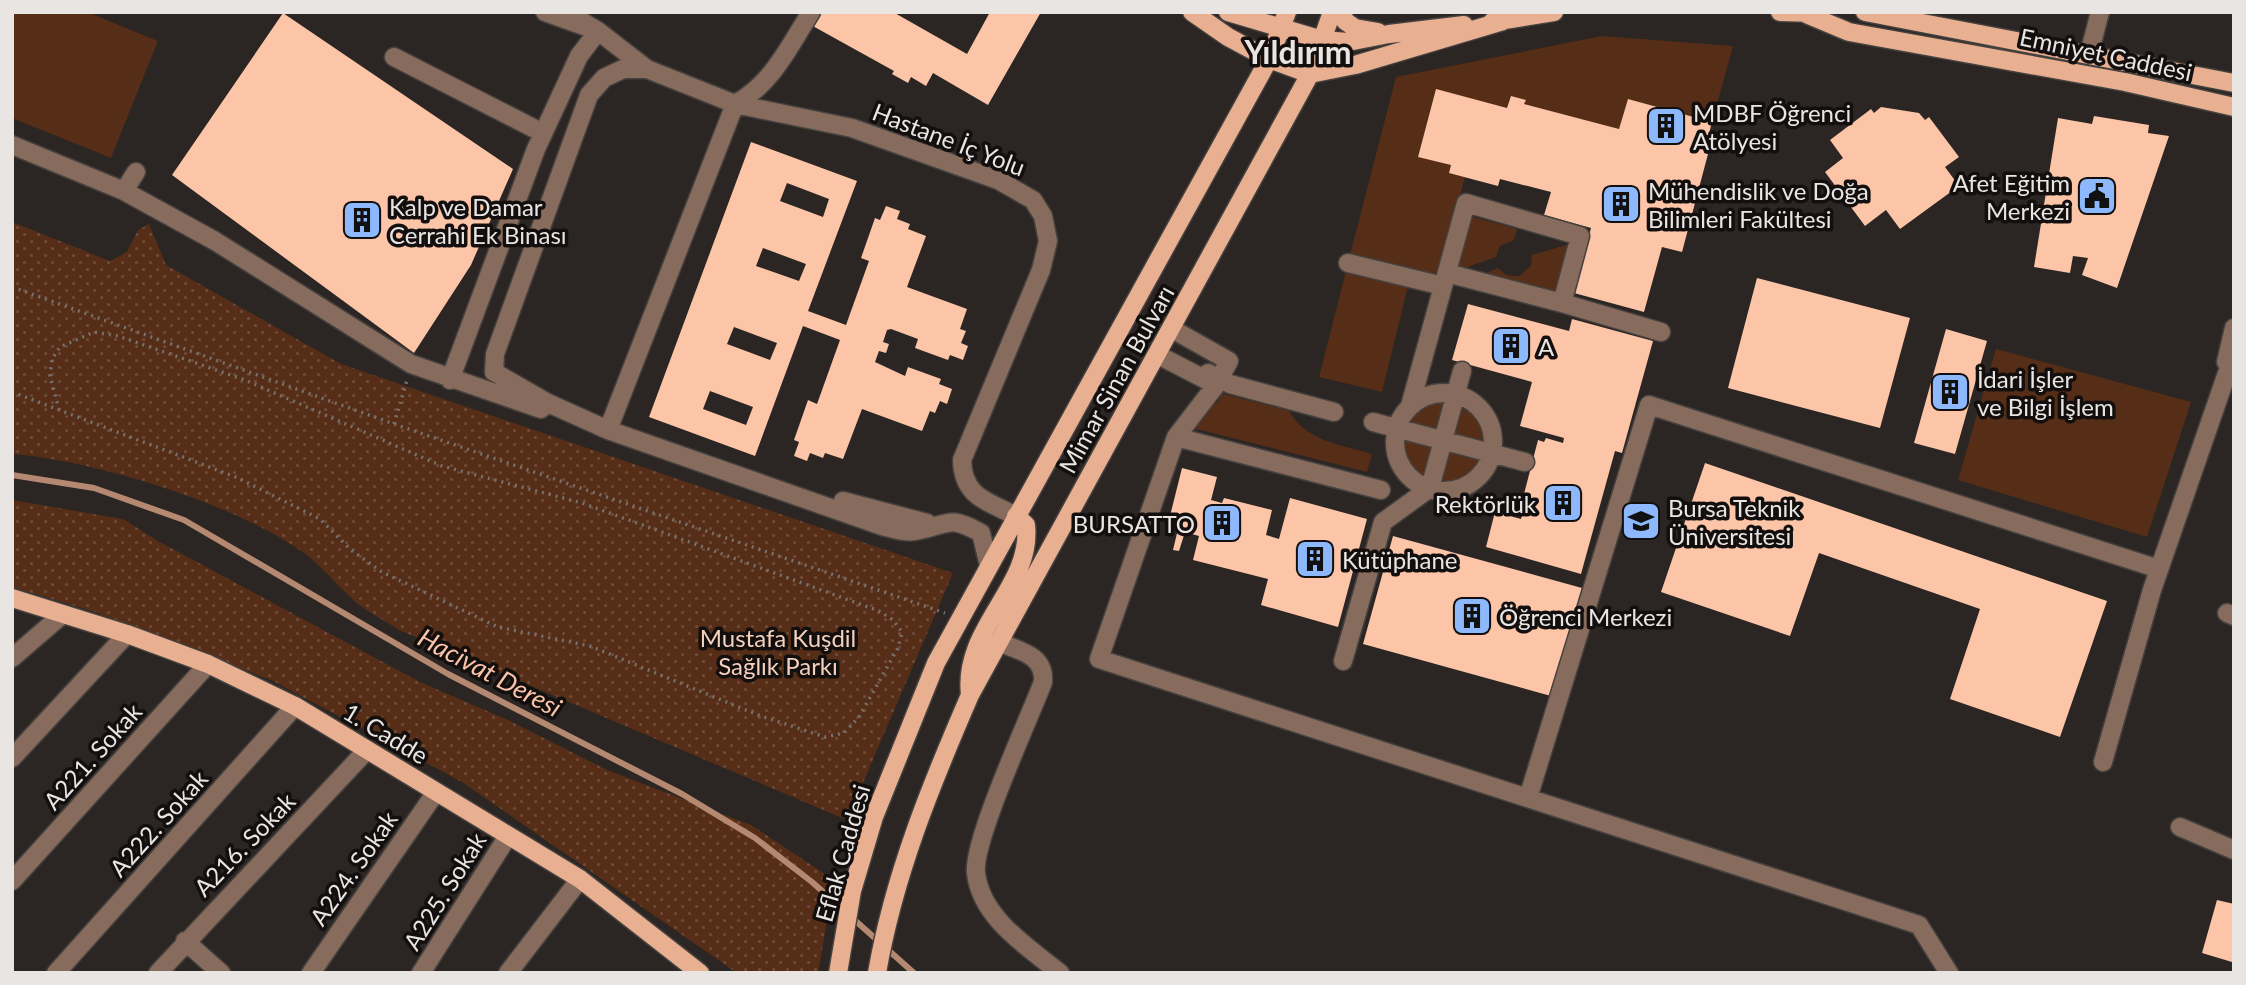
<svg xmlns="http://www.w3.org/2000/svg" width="2246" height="985" font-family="Lato,sans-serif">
<defs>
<pattern id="park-dots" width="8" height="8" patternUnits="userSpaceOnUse" patternTransform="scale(1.75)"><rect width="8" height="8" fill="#562d16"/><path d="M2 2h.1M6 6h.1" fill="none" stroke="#6e4b38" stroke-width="1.8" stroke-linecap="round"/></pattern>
</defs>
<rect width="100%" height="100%" fill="#2b2623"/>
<path fill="#562d16" d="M 12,12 L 87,12 L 158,41 L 111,158 L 12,118 Z
M 1602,36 L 1733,46 L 1712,122 L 1628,99 L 1619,129 L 1524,104 L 1525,100 L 1511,96 L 1507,108 L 1436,90 L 1418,156 L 1451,165 L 1449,173 L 1465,177 L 1438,278 L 1350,255 L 1396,77 Z
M 1470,216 L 1517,229 L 1514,240 L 1500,246 L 1496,257 L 1456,271 Z
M 1573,243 L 1559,295 L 1475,278 L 1498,268 L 1506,275 L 1519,276 L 1531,266 L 1532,255 Z
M 1346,271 L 1408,286 L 1382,392 L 1319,377 Z
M 1996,349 L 2191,402 L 2147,537 L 1958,480 Z
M 1220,393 L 1289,411 C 1307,442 1340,444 1372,454 L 1367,472 L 1196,429 L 1206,409 L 1218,402 Z
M 1446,400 L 1437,432 L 1405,424 C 1414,407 1428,401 1446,400 Z
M 1460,403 L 1480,423 L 1484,445 L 1451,436 Z
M 1401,436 L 1435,446 L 1426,481 C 1408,473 1398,455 1401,436 Z
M 1448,448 L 1482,457 C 1475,475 1458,485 1439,484 Z"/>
<path fill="url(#park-dots)" d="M 12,222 L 110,261 L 127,252 L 138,230 L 149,224 L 166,265 L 341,364 L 953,573 L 847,820 L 399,630 C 386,621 371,614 358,604 C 340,589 326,571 308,556 C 243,506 94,460 12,454 Z
M 12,500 L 123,519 L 158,541 L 420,682 L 508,720 L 607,770 L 751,825 L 834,880 L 818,973 L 737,973 L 462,782 L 271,680 L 98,613 L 12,587 Z"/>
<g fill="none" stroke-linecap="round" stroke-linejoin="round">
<path stroke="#b58971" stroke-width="6" d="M 12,475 L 94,488 L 184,520 L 448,674 L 682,794 L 755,838 L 812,882 L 914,973"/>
</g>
<path fill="#fcc5a8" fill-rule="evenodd" d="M 818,12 L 893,12 L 967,54 L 990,12 L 1041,12 L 988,105 L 933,73 L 926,86 L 911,77 L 908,83 L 892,74 L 894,71 L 811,25 Z
M 283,13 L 513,169 L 471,265 L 414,353 L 172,175 Z
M 1436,89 L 1507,108 L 1511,96 L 1526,100 L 1524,104 L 1619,129 L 1628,99 L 1712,122 L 1704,153 L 1708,154 L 1682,252 L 1662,247 L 1644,312 L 1574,293 L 1591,228 L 1544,215 L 1551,192 L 1500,179 L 1498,186 L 1449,173 L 1451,165 L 1418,157 Z
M 1881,107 L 1919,113 L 1925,120 L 1929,117 L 1959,157 L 1945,167 L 1959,186 L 1900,229 L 1886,210 L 1865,226 L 1825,172 L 1843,158 L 1830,140 L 1871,109 L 1874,113 Z
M 2094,116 L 2149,125 L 2148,133 L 2169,136 L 2117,288 L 2082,275 L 2088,258 L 2073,256 L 2070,273 L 2034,267 L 2058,118 L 2092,124 Z
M 751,142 L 857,181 L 808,311 L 846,325 L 869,261 L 861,258 L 875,218 L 880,220 L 886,206 L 900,211 L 897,219 L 910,224 L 908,229 L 926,236 L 907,287 L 967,309 L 960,329 L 966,331 L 961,343 L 968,346 L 963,360 L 950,355 L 948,360 L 915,348 L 918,339 L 891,329 L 887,330 L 883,342 L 889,344 L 886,353 L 879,351 L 875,362 L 905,376 L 908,367 L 941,379 L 939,384 L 952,389 L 947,404 L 940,401 L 935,413 L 930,411 L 922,431 L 862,409 L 843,459 L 825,453 L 823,458 L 810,453 L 807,461 L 794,456 L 799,442 L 794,440 L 808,400 L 817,404 L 840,340 L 803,326 L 755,456 L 649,417 ZM 787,183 L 829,199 L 823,217 L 780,201 ZM 763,248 L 806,264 L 799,281 L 756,266 ZM 734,327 L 777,343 L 770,360 L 727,344 ZM 710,391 L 753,407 L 746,425 L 703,409 Z
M 1757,278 L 1910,318 L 1880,428 L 1728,388 Z
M 1468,304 L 1569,331 L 1572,319 L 1653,341 L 1622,453 L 1615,451 L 1581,574 L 1486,547 L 1495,512 L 1521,519 L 1528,495 L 1524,494 L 1538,440 L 1544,442 L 1546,438 L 1563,443 L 1564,438 L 1520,426 L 1532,382 L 1452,360 Z
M 1946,329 L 1987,341 L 1955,454 L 1914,443 Z
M 1705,463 L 2107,601 L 2060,737 L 1950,699 L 1980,609 L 1819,553 L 1790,636 L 1661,592 Z
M 1182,468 L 1217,477 L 1211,500 L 1222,503 L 1224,498 L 1272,510 L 1266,535 L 1279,539 L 1290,498 L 1367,519 L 1338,627 L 1261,605 L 1268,579 L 1193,560 L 1199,536 L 1185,532 L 1179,551 L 1173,550 L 1178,529 L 1174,528 L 1177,518 L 1170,516 Z
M 1393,536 L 1582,588 L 1551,696 L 1363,644 Z
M 2217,900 L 2234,904 L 2232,962 L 2202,953 Z"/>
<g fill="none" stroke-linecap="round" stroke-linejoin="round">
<g stroke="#45413e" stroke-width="21">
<path id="minor" d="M 545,12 L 598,31 L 647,69
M 811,12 C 789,47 772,84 735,104 L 608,430 L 882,526 C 894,529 905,533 916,531 C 949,525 947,514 981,533 L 989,566
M 2089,54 L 2100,12
M 394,57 L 543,133
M 12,145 L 124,191 L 136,172
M 124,191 L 215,241 L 411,364 L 541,409
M 1348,263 L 1443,286
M 1447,273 L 1562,303
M 1172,329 L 1229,361 L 1216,385
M 1158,355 L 1216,385 L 1176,437 L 1381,490
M 2226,362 L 2234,328
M 1208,373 L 1230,384 L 1334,412
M 450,380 L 536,149 L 579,56 L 598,31 L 566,12
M1395 442a49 49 0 1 1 98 0a49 49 0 1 1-98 0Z
M 1410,406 L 1466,203 L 1580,236 L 1562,303 L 1661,332
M 1373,422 L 1525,462
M 608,430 L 548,403 L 494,372 L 495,354 L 589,95 L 604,78 L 623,69 L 647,69 L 735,104 L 852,128 L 998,180 L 1033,200 L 1043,216 L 1048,241 L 1041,270 L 962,460 C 963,497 987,501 1016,516
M 1176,437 L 1099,659 L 1919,925 L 1949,973
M 843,501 L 927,523
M 2227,613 L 2234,616
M 998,642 C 1020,651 1045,655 1043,682 C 1029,719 972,842 976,873 C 981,918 1028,947 1060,973
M 12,658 L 63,614
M 1343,661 L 1383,522 L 1430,488 L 1462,371
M 12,758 L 127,634
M 2103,762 L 2152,590 L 2234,353
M 1528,798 L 1649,405 L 2159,569
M 2180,827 L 2234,850
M 12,881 L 208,664
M 185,941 L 221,973
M 56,973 L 295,706
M 158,973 L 367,750
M 311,973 L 436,792
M 421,973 L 508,836
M 508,973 L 580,879"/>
</g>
<g stroke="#45413e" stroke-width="21">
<path id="major" d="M 1192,12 L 1228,37 L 1269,59 L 1310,74 L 1355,65 L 1503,21
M 1228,12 L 1322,40 L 1348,42 L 1389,34 L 1464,25
M 1342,12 L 1345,21 L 1355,28 L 1378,32
M 1780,12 L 1817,13
M 1865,12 L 2234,83
M 1806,14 L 1849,32 L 2125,82 L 2234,107
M 1492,22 L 1554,12
M 12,598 L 127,634 L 208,664 L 295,706 L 580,879 L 700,973
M 970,695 C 962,627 1033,587 1026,525 L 1016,516
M 838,973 L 852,891 L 874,817 L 936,663 L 1269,59 L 1287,12
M 877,973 C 894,875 931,785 970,695 L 1310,74 L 1332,12"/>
</g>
<path stroke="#76726f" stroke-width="3.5" stroke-dasharray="2 5" stroke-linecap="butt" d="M 12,287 L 394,424 L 945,613
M 12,392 L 238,478 L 320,519 L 351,550 L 382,572 L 498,627 L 590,646 L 758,715 L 825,737 L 844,733 L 859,717 L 898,648 L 902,632 L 893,620 L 879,611 L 582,503 L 442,466 L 245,380 L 118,336 L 94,332 L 60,347 L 52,359 L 50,376 L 59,409
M 394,424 L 407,380"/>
<use href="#minor" stroke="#876b5d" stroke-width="18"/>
<use href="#major" stroke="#e8af91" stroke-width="18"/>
</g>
<defs>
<g id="building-square" transform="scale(2.0125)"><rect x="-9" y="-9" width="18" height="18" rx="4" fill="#8db9fc" stroke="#120f0e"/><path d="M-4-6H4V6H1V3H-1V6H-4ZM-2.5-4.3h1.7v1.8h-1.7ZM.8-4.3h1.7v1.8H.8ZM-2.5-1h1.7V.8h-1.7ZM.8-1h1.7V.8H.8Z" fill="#111"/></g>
<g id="civic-square" transform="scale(2.0125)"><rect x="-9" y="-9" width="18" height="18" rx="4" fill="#8db9fc" stroke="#120f0e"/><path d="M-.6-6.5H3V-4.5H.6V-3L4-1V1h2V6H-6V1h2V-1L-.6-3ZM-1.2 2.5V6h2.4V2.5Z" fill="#111"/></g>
<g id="university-square" transform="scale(2.0125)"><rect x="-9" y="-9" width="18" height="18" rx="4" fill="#8db9fc" stroke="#120f0e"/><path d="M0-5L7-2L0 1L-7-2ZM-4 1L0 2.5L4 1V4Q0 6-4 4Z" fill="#111"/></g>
</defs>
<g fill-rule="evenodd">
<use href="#building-square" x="1666" y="126"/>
<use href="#civic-square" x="2097" y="196"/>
<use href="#building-square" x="1621" y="204"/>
<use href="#building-square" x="362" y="220"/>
<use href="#building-square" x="1511" y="346"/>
<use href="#building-square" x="1950" y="392"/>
<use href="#building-square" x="1563" y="503"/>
<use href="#university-square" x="1641" y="521"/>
<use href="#building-square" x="1222" y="523"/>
<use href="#building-square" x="1315" y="559"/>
<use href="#building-square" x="1472" y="616"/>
</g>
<g text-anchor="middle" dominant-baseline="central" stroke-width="7" stroke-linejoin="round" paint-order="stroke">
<g font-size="24" fill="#e8e5e3" stroke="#120f0e">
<text transform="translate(2106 54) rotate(12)">Emniyet Caddesi</text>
<text transform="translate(949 139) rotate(21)">Hastane İç Yolu</text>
<text transform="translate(1116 379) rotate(-61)">Mimar Sinan Bulvarı</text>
<text transform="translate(386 733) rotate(31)">1. Cadde</text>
<text transform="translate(92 756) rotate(-48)">A221. Sokak</text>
<text transform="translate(158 823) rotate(-48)">A222. Sokak</text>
<text transform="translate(244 844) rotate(-46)">A216. Sokak</text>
<text transform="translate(842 853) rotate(-74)">Eflak Caddesi</text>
<text transform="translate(353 868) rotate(-55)">A224. Sokak</text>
<text transform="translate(444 891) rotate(-58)">A225. Sokak</text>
</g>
<g font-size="24" fill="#e8e5e3" stroke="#120f0e" text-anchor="start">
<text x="1693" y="112">MDBF Öğrenci<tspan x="1693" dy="28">Atölyesi</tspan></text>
<text x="2070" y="182" text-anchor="end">Afet Eğitim<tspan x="2070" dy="28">Merkezi</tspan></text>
<text x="1648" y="190">Mühendislik ve Doğa<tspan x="1648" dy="28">Bilimleri Fakültesi</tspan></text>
<text x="389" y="206">Kalp ve Damar<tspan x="389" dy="28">Cerrahi Ek Binası</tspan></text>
<text x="1538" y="346">A</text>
<text x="1977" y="378">İdari İşler<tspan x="1977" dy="28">ve Bilgi İşlem</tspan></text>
<text x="1536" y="503" text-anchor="end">Rektörlük</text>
<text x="1668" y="507">Bursa Teknik<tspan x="1668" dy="28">Üniversitesi</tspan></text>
<text x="1195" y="523" text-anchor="end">BURSATTO</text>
<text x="1342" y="559">Kütüphane</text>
<text x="1499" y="616">Öğrenci Merkezi</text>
</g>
<g font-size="24" fill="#f5d0bd" stroke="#120f0e">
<text x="778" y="637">Mustafa Kuşdil<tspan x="778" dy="28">Sağlık Parkı</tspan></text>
</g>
<g font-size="26" font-style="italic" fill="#fac3a7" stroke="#120f0e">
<text transform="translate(490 672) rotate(28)">Hacivat Deresi</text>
</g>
<g font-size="32" font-weight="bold" fill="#e8e5e3" stroke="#120f0e">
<text x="1298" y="51">Yıldırım</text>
</g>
</g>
<rect width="2246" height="985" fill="none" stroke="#e8e5e3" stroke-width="28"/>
</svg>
